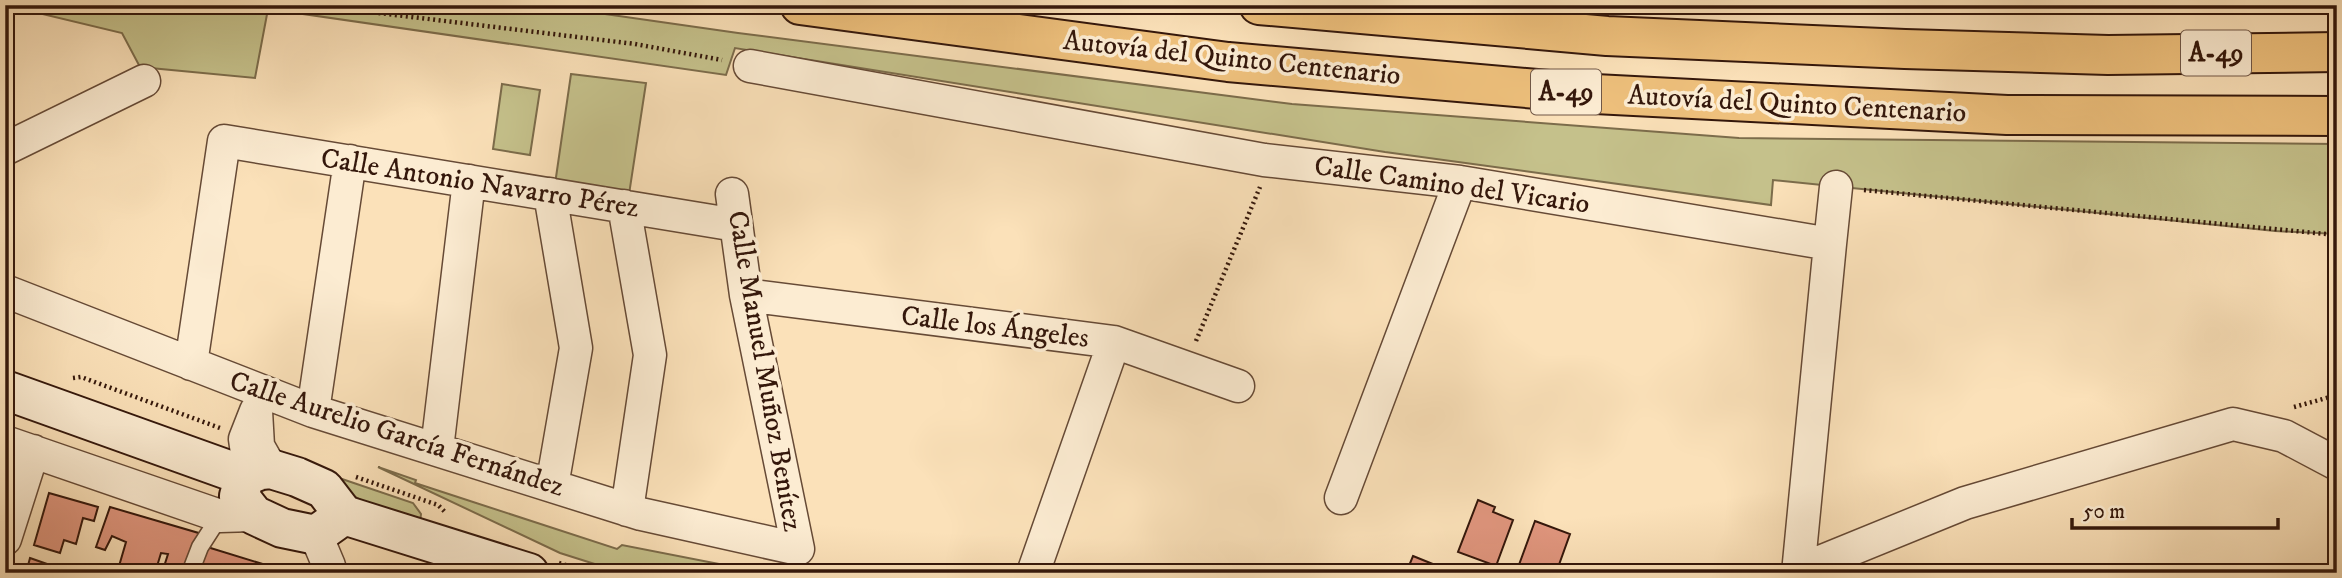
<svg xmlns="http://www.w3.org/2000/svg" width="2342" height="578" font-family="'IM FELL DW Pica',serif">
<rect width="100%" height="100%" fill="#fbe1b9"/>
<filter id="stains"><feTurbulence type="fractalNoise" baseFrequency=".00286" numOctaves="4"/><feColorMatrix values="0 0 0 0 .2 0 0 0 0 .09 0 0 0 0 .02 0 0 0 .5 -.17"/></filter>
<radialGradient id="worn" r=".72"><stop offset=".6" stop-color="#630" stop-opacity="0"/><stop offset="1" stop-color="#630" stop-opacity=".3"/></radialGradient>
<path fill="#c5c18b" stroke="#7c6c4b" stroke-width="2" d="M 5,5 L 542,5 L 738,33 L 1292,104 L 1739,138 L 2337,144 L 2337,234 L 2275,231 L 1773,180 L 1771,205 L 1385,152 L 735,48 L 726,75 L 268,9 L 255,78 L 140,67 L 122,33 Z
M 2126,5 L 2337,5 L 2337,12 Z
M 571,74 L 646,83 L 628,201 L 554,191 Z
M 502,84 L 540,90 L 530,155 L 493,149 Z
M 378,467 L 416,480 L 415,483 L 617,549 L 622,545 L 719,564 L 650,573 L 623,573 L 560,553 Z
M 342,479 L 413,503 L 421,514 L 420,523 L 366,503 L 345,491 Z"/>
<path fill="#df957d" stroke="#34170b" stroke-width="2" d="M 49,493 L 98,507 L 94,521 L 83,518 L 76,544 L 64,540 L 60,553 L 34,545 Z
M 1478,500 L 1495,507 L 1493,512 L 1513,520 L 1496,566 L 1458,552 Z
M 110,507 L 202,534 L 183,573 L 162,573 L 168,554 L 161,553 L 155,573 L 117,573 L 126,542 L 112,536 L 105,550 L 96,547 Z
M 1535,521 L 1570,534 L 1556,573 L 1516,573 Z
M 204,546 L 292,573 L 196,573 Z
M 1413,556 L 1455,573 L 1406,573 Z
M 30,558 L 47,564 L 45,573 L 26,573 Z"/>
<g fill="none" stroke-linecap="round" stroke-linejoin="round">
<g stroke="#664a36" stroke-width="19">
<path id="lane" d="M 190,573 L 200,547 L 220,516"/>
</g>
<g stroke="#664a36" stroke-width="35">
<path id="street" d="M 750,66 L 1264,160 L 1460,182 L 1830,244 L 1798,573
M 5,149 L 144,81
M 550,194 L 576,348 L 552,486
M 624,206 L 650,355 L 627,510
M 1830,244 L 1836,187
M 5,291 L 313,411 L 641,514 L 798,549 L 746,295 L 732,194
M 746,295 L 1114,342 L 1238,386
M 191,364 L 224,141 L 736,225
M 313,411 L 350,161
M 5,442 L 220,516 L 254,515
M 437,449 L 469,181
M 250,474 L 245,439 L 256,411 L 258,446 L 271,469
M 1341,498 L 1460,182
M 316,535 L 329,566 L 327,573
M 5,539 L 33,451
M 1798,571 L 1965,503 L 2233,424 L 2284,436 L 2337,464
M 1033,573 L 1114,342"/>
</g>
<g stroke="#34170b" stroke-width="42">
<path id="secondary" d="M 5,390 L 245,476
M 271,469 L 297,477 L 324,489 L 344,515 L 316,535 L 282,528 L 254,515 L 239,496 L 245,476 L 261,470 Z
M 344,515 L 529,573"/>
</g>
<g stroke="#34170b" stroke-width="42">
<path id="highway" d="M 800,5 L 1228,62 L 1595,94 L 2007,115 L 2337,116
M 1259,5 L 1607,36 L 1905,49 L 2108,55 L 2337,52"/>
</g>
<path stroke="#34170b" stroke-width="4.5" stroke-dasharray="2 3.5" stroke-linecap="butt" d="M 313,5 L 635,44 L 722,60
M 1864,190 L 2337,235
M 1196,341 L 1260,187
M 73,378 L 81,377 L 220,428
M 2294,407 L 2337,395
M 356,477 L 438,505 L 445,512
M 559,563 L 591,573"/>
<use href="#lane" stroke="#fcecd2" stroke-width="16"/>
<use href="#street" stroke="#fcecd2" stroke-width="32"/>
<use href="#secondary" stroke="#fcecd2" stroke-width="38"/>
<use href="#highway" stroke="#eec07c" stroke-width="38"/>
</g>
<g text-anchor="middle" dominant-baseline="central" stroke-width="7" stroke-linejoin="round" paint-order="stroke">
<g fill="#fcecd2" stroke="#705747" stroke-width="2">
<rect x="2181" y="30.5" width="70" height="45" rx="5"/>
<rect x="1531" y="69.5" width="70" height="45" rx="5"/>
</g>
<g font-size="26" font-weight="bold" fill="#34170b">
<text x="2216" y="53">A-49</text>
<text x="1566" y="92">A-49</text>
</g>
<g font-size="28" fill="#34170b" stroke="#fcecd2">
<text transform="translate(1232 58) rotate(6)">Autovía del Quinto Centenario</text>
<text transform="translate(1797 104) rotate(3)">Autovía del Quinto Centenario</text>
<text transform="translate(480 183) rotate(9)">Calle Antonio Navarro Pérez</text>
<text transform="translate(1452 185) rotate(8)">Calle Camino del Vicario</text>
<text transform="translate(995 327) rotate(7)">Calle los Ángeles</text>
<text transform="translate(765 371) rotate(80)">Calle Manuel Muñoz Benítez</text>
<text transform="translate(397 434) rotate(18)">Calle Aurelio García Fernández</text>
</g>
</g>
<rect width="2342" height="578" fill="none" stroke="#fbe1b9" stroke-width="28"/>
<rect x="7" y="7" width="2328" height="564" fill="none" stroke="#34170b" stroke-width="3.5"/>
<rect x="14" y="14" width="2314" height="550" fill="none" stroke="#34170b" stroke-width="2"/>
<path d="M2072 518v10h206v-10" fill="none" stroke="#34170b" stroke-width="3.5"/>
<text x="2083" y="518" font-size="21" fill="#34170b" stroke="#fcecd2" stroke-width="5" paint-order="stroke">50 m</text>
<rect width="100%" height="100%" filter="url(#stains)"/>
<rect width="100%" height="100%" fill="url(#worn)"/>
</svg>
